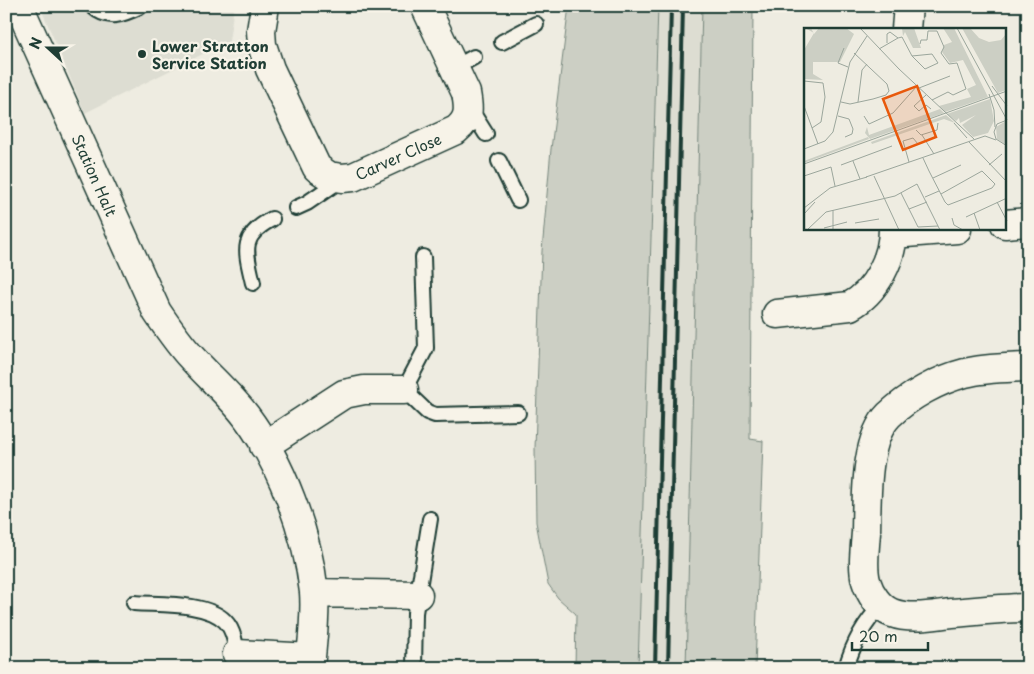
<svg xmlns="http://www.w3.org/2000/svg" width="1034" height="674" font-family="'Playpen Sans',sans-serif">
<rect width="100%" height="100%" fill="#eeece1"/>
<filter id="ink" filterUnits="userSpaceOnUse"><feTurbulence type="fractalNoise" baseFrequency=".02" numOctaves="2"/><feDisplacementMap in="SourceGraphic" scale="10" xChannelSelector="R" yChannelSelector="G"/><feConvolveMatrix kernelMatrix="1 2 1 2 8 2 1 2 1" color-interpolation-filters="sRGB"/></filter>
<g filter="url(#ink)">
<path fill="#ddddd2" d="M 40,6 L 234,6 L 229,41 L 85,113 Z
M 658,6 L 702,6 L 686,668 L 638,668 Z"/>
<path fill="#cccfc4" stroke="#76867c" d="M 569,6 L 658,6 L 638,668 L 575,668 L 576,614 L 558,598 L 548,584 L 536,522 L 535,448 L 542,251 L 551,149 Z
M 702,6 L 753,6 L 750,439 L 763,441 L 755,668 L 686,668 Z"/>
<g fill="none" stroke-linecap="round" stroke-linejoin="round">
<g stroke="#1f3d34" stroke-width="18">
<path id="lane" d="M 92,6 C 109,21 122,15 141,6
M 502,42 L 536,24
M 454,68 L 474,57
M 469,107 L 486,134
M 499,161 L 518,200
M 296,208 L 307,203 L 342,179
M 423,257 L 426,348 L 404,390 L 427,412 L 435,415 L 518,413
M 253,283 C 246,252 239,236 272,219
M 134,603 C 160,605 206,602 225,621 C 229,625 232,631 234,638 C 237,649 237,656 233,668
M 414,668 L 415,613 L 430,519
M 846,668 C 853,644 863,624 881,606"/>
</g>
<g stroke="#1f3d34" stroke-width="31">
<path id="street" d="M 19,6 L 157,312 C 168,328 178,343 191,357 C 209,377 230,395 246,416 C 282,464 307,532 314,592 C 316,617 312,643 310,668
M 265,6 L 261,31 L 262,45 L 270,69 L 317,168 L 329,176 L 342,178 L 353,177 L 456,130 C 470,119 469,109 466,93 L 425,6
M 906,29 L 908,6
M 1005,224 L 1028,222
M 893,234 L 957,229
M 777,314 L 850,306 C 876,292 893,258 893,229
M 1025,367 C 1006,368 984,368 965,373 C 938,380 909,396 889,415 C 864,440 867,499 866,532 C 865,548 862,566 866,581 C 870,594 879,608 892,613 C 911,620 933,615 952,613 C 977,611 1003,608 1028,608
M 264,446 L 344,394 L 364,390 L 404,390
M 314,593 L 418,595
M 237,654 L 311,658"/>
</g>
<use href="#lane" stroke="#f7f3e8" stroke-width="14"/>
<use href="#street" stroke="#f7f3e8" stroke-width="28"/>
<path stroke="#1f3d34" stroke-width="4" d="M 655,668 L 671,6
M 668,668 L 683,6"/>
</g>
</g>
<circle fill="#1f3d34" stroke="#f7f3e8" stroke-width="2" cx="142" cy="54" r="5"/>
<g text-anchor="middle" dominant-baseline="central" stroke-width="4.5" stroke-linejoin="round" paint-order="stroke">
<g font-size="15" font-weight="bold" fill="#1f3d34" stroke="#f7f3e8" text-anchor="start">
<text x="152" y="45">Lower Stratton<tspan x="152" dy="17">Service Station</tspan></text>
</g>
<g font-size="15" fill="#1f3d34" stroke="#f7f3e8">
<text transform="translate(398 156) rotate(-24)">Carver Close</text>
<text transform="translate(95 175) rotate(66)">Station Halt</text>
</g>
</g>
<g transform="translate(804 28)">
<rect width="202" height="202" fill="#eeece1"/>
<path d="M 1,0 L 7,0 L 10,6 L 15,0 L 42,0 L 50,6 L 36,34 L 9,34 L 9,46 L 19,52 L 0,51 L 0,22 L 10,5 ZM 98,0 L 110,0 L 117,20 L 109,20 L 101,4 L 99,8 ZM 139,0 L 150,0 L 184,69 L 141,84 L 135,78 L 167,69 L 163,61 L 172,57 L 159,32 L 146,35 L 138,24 L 140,17 L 148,14 ZM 158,0 L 166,0 L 175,10 L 185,14 L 197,12 L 202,6 L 202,62 L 194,65 ZM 186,71 L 190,93 L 184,105 L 169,109 L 158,97 L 172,87 L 156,95 L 155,90 L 152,93 L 143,86 ZM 136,81 L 140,85 L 66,111 L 61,105 L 63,99 L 65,107 ZM 142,87 L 151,95 L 140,91 L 68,116 L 67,114 ZM 202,93 L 202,117 L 193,111 L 192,99 ZM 64,109 L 65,111 L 0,135 L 0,133 Z" fill="#cccfc4"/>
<path fill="none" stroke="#9ba69c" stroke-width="1" d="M 56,0 L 95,41 L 170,111M 153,0 L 203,92M 83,15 L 83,6 L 86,4 L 94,10 L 98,9 L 108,28 L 128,26 L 134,35 L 121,41 L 108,28M 116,16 L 117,12 L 123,12 L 124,3 L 133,3 L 140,19 L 137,25 L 145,36 L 153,35 L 162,61 L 149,67 L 144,64 L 128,72M 40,20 L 34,35 L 44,39M 75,21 L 94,10M 0,53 L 19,55 L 21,69 L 17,94 L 8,100M 188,58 L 203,78M 115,60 L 146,48M 185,66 L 190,82 L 191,99M 122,67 L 110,78 L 115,83 L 122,77 L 127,81M 37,74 L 46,76 L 69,71 L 82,67 L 85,63 L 83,56 L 50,25M 54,74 L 58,42 L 63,36M 0,78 L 14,116M 34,88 L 45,91 L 49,101 L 48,106 L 41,109M 60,88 L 65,96 L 89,85 L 113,58M 203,92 L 193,96 L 190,104 L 192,111 L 203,118M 150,95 L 163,110M 112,102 L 117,107 L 133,102 L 134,95M 118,107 L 130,126M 165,114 L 203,154M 0,121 L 21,113 L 29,104 L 46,34 L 63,8M 119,130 L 125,143 L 141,174 L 144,177 L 188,160 L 191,156 L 178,143 L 137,166M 49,133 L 56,151M 105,134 L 99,113 L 109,110 L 114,116M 0,136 L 203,63M 37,137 L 88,118M 185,137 L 198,126M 0,148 L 27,139 L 31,158M 70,148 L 95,202M 62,149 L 181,108 L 192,112M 129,150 L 157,137M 97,165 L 114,199 L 134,198M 121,169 L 135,163M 193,174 L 203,193M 0,180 L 26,160 L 63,149M 105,181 L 123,174M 29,182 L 29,202M 170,185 L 176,202M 0,186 L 11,174M 162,189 L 203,170M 148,190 L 150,197 L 159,202M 51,195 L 75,191M 20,200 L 43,194M 3,202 L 22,184 L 91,168 L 113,156 L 136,202"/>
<path fill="#e8590c" fill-opacity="0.15" stroke="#e8590c" stroke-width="2.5" d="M 113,58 L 132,109 L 99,122 L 79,71 Z"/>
<rect width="202" height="202" fill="none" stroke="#1f3d34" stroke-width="2.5"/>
</g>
<rect width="1034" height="674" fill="none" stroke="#f7f3e8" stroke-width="25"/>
<rect x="12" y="12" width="1009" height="649" fill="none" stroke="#1f3d34" stroke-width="2" filter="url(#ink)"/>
<g transform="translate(48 48) rotate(291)" stroke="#f7f3e8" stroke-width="4" paint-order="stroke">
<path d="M0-4L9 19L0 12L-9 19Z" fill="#1f3d34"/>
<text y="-8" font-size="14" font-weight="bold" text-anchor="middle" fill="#1f3d34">N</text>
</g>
<path d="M852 642v8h76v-8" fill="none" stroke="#1f3d34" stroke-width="2.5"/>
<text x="859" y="642" font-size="15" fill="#1f3d34" stroke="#f7f3e8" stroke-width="4" paint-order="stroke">20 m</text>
</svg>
